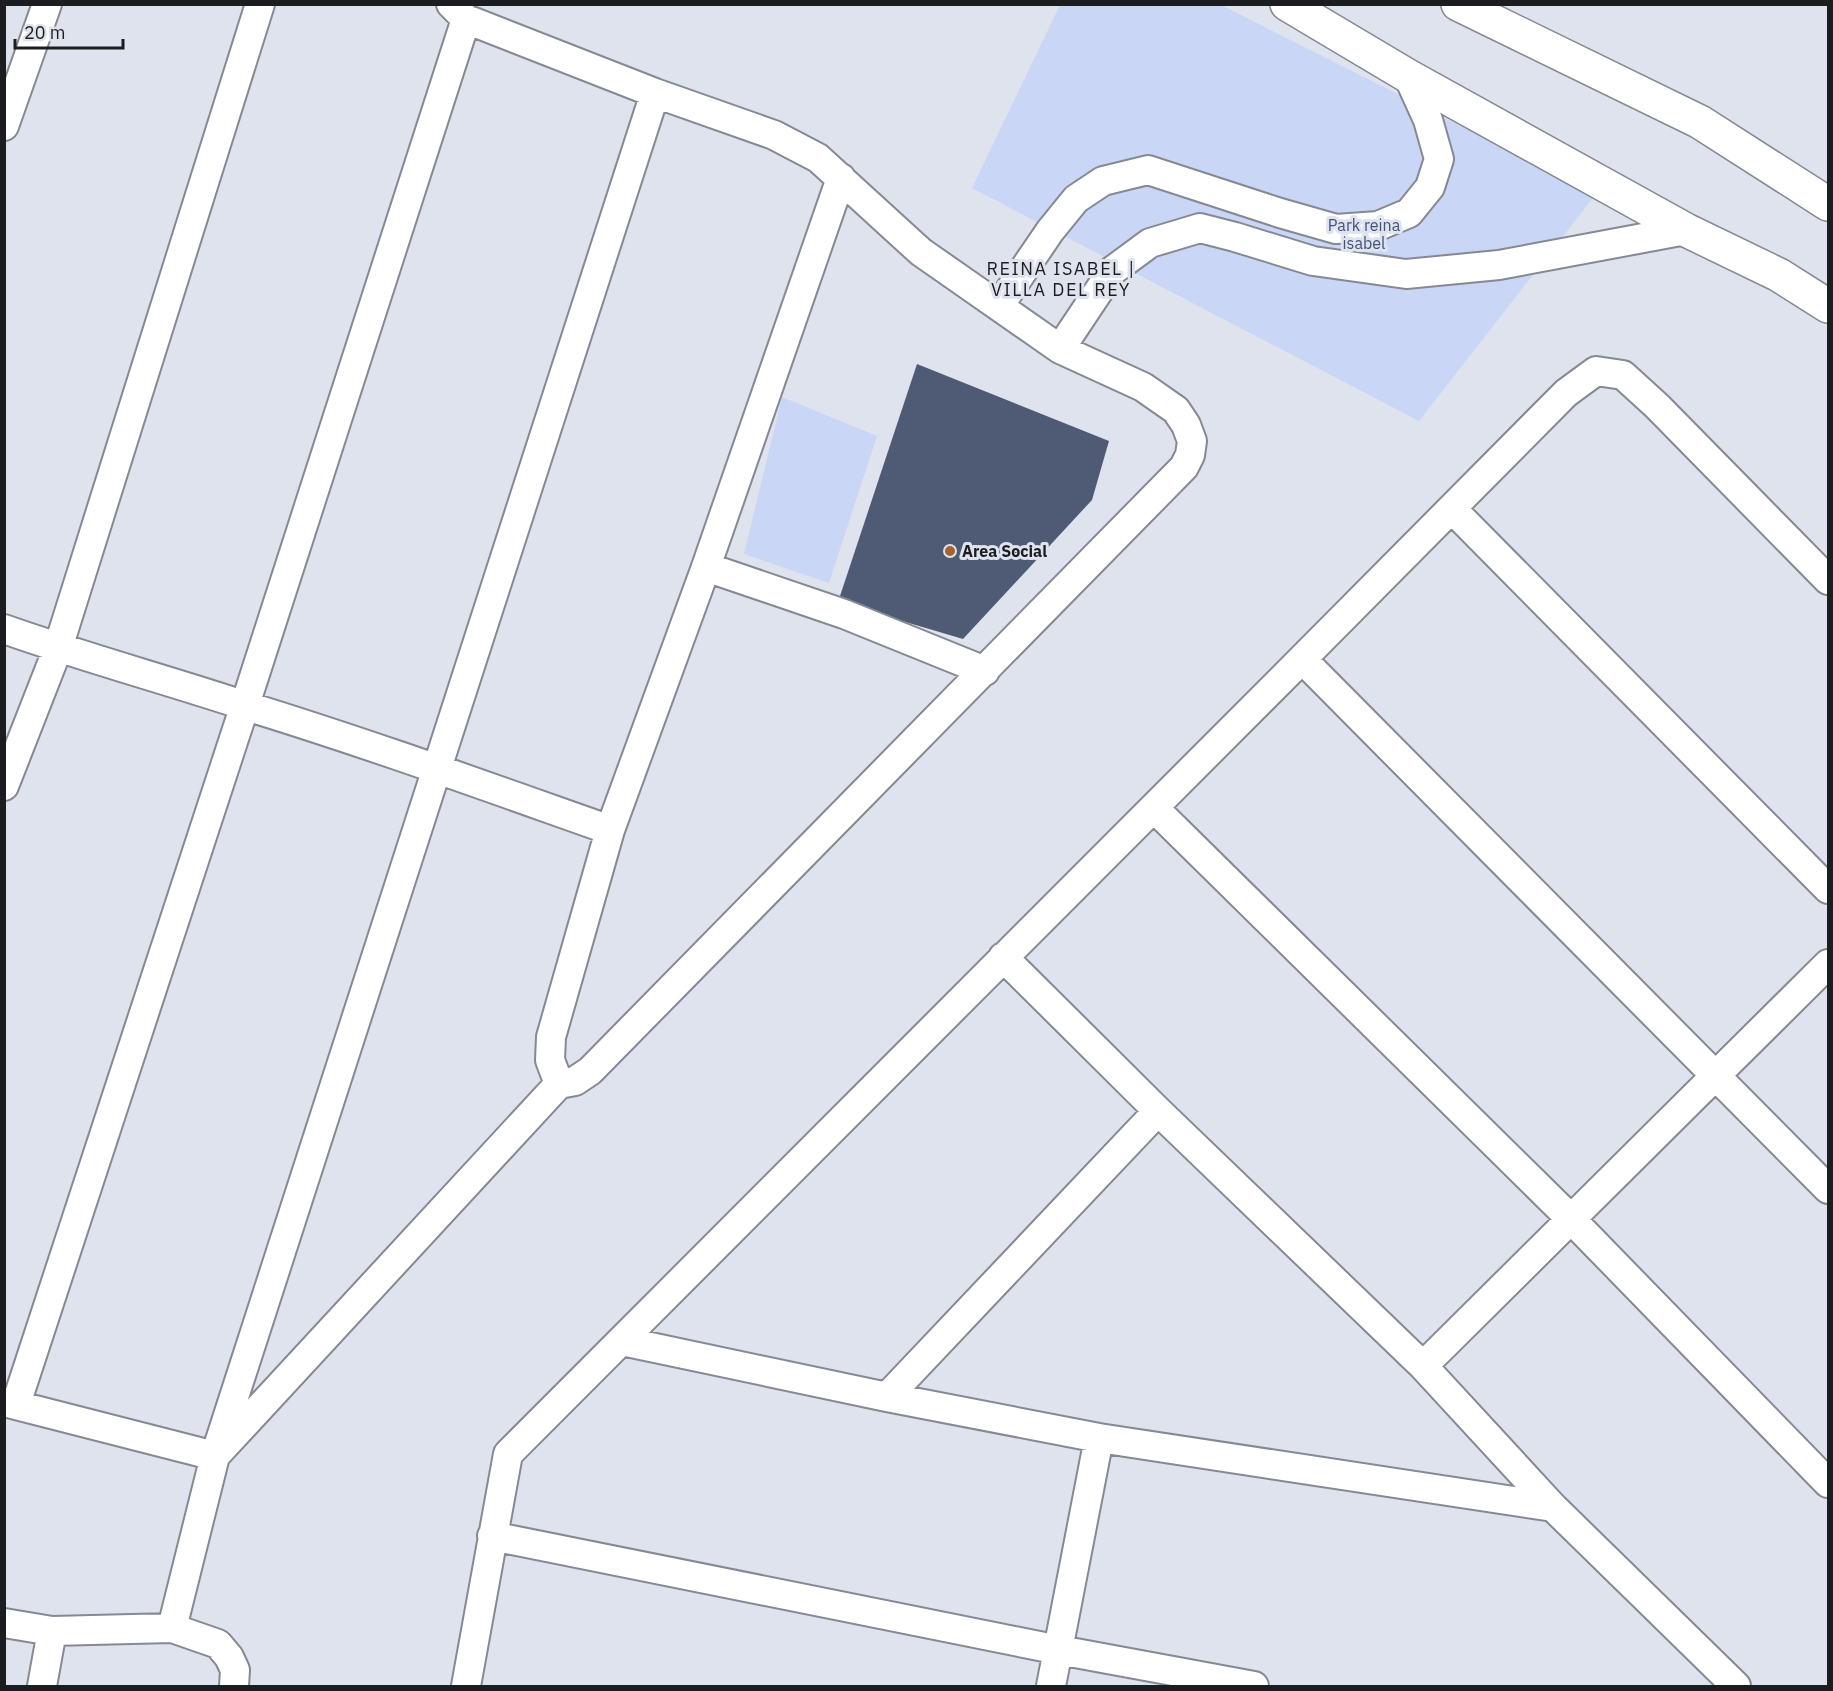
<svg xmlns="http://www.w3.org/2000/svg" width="1833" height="1691" font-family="'IBM Plex Sans',sans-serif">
<rect width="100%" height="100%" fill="#dfe3ed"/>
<path fill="#c9d6f5" d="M 1219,4 L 1596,194 L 1419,421 L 972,188 L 1060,5 Z
M 782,397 L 877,436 L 829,583 L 744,554 Z"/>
<path fill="#4f5a75" d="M 917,364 L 1109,441 L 1092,500 L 963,639 L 838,602 Z"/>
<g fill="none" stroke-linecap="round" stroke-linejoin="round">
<g stroke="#858992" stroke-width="32">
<path id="street" d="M 4,126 L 47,4
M 999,306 L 1050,231 L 1076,199 L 1103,181 L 1148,170 L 1280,213 L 1336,229 L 1378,226 L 1409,213 L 1430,187 L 1439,159 L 1428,120 L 1408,76
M 1060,349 L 1112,271 L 1150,243 L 1200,228 L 1235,237 L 1313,261 L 1406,274 L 1499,265 L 1686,230
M 1452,509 L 1828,889
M 706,567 L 844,614 L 985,671
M 4,629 C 83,657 164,679 243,705 C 367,743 488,787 610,830
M 1302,659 L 1828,1189
M 4,786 L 58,648 L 260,4
M 1154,808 L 1571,1219 L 1828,1483
M 1003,957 L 1158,1111 L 1423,1366 L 1553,1507 L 1736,1686
M 559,1084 L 550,1060 L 551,1037 L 610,830 L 706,567 L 841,178
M 622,1341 L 887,1397 L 1099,1438 L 1553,1507
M 1423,1366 L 1828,964
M 887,1397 L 1158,1111
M 4,1402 L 215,1456
M 16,1404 L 245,705 L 466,19
M 215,1456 L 559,1084 L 575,1081 L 590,1071 L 1184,467 L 1190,455 L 1192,441 L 1186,425 L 1176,410 L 1143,387 L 1060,349 L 921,252 L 818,158 L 774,135 L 655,93 L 466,19 L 451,4
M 492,1536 L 1059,1650 L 1254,1686
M 4,1623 L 52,1631 L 172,1628 L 218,1644 L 229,1657 L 235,1670 L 234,1686
M 172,1628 L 215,1456 L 655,93
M 42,1686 L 52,1631
M 466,1686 L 508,1454 L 1302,659 L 1566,393 L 1596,371 L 1623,375 L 1657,406 L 1828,580
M 1051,1686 L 1099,1438"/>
</g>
<g stroke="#858992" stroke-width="36">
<path id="secondary" d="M 1287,4 L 1408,76 L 1686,230 L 1779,275 L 1828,306
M 1458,4 L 1700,122 L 1828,204"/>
</g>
<use href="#street" stroke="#fff" stroke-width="28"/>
<use href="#secondary" stroke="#fff" stroke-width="33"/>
</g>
<circle fill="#a4632e" stroke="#dfe3ed" stroke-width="2" cx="950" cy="551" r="6"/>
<g text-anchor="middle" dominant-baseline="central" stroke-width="6" stroke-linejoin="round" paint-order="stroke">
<g font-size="16" fill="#41527e" stroke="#dfe3ed">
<text x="1364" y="225">Park reina<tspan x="1364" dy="18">isabel</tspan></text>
</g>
<g font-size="16" font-weight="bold" fill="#1c1d21" stroke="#dfe3ed" text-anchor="start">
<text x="962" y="551">Area Social</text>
</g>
<g font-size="18" letter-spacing="1.5" fill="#1c1d21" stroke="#dfe3ed">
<text x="1061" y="268">REINA ISABEL |<tspan x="1061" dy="21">VILLA DEL REY</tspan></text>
</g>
</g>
<rect width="1833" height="1691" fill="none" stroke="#1c1d21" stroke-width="12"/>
<path d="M15 39v9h108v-9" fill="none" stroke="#1c1d21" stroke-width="3"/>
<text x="24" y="39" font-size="18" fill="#1c1d21" stroke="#dfe3ed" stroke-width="4.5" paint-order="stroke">20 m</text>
</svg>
